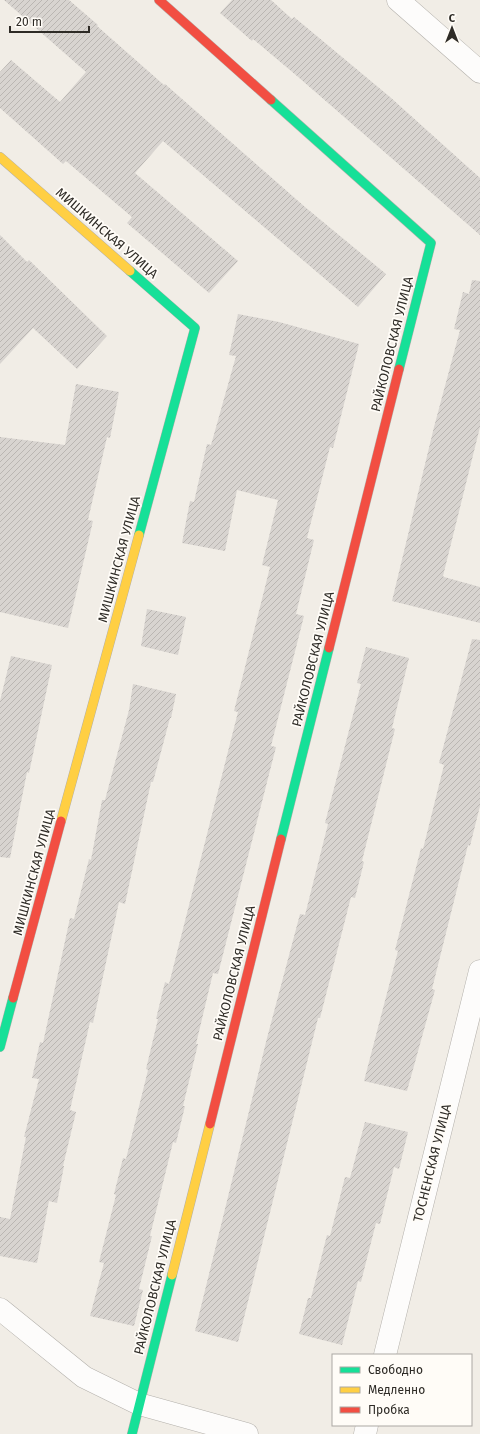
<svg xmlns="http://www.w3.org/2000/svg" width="480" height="1434" font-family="'Fira Sans',sans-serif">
<defs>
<pattern id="building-hatch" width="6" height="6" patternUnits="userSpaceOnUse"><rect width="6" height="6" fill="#d8d4d0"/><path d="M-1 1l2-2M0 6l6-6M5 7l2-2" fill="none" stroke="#bab6b2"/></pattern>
</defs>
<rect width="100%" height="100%" fill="#f1ede6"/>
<path fill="url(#building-hatch)" d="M 4,0 L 69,0 L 98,25 L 97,26 L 164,85 L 165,84 L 305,207 L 386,274 L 358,307 L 163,141 L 135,173 L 238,261 L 209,293 L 127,223 L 132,217 L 66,161 L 63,164 L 0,108 L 0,72 L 11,60 L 60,102 L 86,72 Z
M 232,0 L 271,0 L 292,19 L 294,17 L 390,97 L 480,178 L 480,235 L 297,76 L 253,39 L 252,41 L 220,13 Z
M 0,235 L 27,262 L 29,260 L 107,336 L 77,369 L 33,328 L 0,364 Z
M 472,280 L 480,281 L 480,427 L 443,576 L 444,577 L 480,587 L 480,623 L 392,601 L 434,427 L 460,330 L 454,329 L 463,292 L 469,294 Z
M 238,314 L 279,322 L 359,344 L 333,448 L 330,447 L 307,538 L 314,540 L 296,614 L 304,616 L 271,746 L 276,747 L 218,974 L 213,973 L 196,1044 L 198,1044 L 183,1106 L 185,1106 L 176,1143 L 173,1142 L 150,1236 L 152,1236 L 139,1289 L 143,1290 L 134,1326 L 90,1316 L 104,1263 L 99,1262 L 116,1195 L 114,1194 L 123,1158 L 126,1159 L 148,1070 L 146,1069 L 158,1019 L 156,1019 L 165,982 L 169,984 L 238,712 L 234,711 L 270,567 L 262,565 L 278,500 L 237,490 L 225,551 L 182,543 L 190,501 L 194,502 L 207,444 L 211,445 L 236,356 L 229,355 Z
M 76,384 L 119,392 L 110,438 L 107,437 L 88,520 L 93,521 L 68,628 L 0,612 L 0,437 L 65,445 Z
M 147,609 L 186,617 L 178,655 L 141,646 Z
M 472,639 L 480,640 L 480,806 L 470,846 L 468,845 L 432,989 L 435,990 L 407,1091 L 364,1081 L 398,951 L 395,950 L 421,848 L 423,849 L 444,765 L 439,763 Z
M 366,647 L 409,658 L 392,728 L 395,729 L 362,861 L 364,862 L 355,898 L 351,897 L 320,1018 L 318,1018 L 238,1342 L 195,1331 L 267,1038 L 300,914 L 305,915 L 328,824 L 325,823 L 361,684 L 357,683 Z
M 11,656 L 52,665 L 29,773 L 27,772 L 10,858 L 0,857 L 0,701 Z
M 133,684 L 176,694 L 171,718 L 170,718 L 153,782 L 151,782 L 125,904 L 119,902 L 93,1023 L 90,1022 L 70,1110 L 76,1112 L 63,1166 L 64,1166 L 57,1203 L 49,1201 L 37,1263 L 0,1256 L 0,1217 L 10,1219 L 26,1137 L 24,1137 L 39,1079 L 32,1078 L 40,1042 L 43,1043 L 70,918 L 74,919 L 89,859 L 91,860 L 102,800 L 105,800 L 129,710 Z
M 365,1122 L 408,1132 L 399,1169 L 394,1167 L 380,1224 L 376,1223 L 361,1282 L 358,1281 L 342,1345 L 299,1334 L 308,1298 L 311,1298 L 327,1235 L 330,1236 L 345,1177 L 350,1178 Z"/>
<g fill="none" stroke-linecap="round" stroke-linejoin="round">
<g stroke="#b3b0ab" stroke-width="23">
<path id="street" d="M 398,0 L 480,72
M 0,1309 L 84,1377 L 139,1404 L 247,1434
M 385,1355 L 480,971
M 365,1434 L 367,1425"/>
</g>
<g stroke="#b3b0ab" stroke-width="10">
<path id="fast" d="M 271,100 L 431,243 L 399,369
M 130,271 L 195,328 L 139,535
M 281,839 L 329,648
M 0,1047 L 13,998
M 132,1434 L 172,1275"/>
</g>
<g stroke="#b3b0ab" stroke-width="10">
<path id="slow" d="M 0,157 L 130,271
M 61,821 L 139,535
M 172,1275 L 210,1124"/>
</g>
<g stroke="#b3b0ab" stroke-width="10">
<path id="jam" d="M 159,0 L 271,100
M 329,648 L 399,369
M 13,998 L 61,821
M 210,1124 L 281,839"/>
</g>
<use href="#street" stroke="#fdfcfb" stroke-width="22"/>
<use href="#fast" stroke="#16e098" stroke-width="9"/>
<use href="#slow" stroke="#ffcf43" stroke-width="9"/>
<use href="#jam" stroke="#f24e42" stroke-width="9"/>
</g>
<g text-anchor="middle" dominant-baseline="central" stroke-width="3.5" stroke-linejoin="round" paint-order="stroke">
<g font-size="13" fill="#2e2b26" stroke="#fffcf7">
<text transform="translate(107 233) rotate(41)">МИШКИНСКАЯ УЛИЦА</text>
<text transform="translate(392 344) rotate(-76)">РАЙКОЛОВСКАЯ УЛИЦА</text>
<text transform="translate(119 559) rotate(-75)">МИШКИНСКАЯ УЛИЦА</text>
<text transform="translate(313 659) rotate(-76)">РАЙКОЛОВСКАЯ УЛИЦА</text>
<text transform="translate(34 872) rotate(-75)">МИШКИНСКАЯ УЛИЦА</text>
<text transform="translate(234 973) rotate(-76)">РАЙКОЛОВСКАЯ УЛИЦА</text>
<text transform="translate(432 1163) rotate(-76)">ТОСНЕНСКАЯ УЛИЦА</text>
<text transform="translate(155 1287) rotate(-76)">РАЙКОЛОВСКАЯ УЛИЦА</text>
</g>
</g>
<rect x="332" y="1354" width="140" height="72" fill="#fffcf7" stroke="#aba8a3"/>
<rect x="340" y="1367" width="20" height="6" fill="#16e098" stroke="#aba8a3"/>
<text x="368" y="1374" font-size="12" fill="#2e2b26">Свободно</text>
<rect x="340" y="1387" width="20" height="6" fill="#ffcf43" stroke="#aba8a3"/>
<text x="368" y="1394" font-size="12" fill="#2e2b26">Медленно</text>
<rect x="340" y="1407" width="20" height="6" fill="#f24e42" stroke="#aba8a3"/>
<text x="368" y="1414" font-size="12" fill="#2e2b26">Пробка</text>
<g transform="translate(452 28)" stroke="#fffcf7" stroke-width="3" paint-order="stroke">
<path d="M0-3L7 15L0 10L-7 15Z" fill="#2e2b26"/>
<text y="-6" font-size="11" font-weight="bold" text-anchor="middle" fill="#2e2b26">С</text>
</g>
<path d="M10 26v6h79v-6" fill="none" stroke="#2e2b26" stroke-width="2"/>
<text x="16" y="26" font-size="12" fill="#2e2b26" stroke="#fffcf7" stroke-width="3" paint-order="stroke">20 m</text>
</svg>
